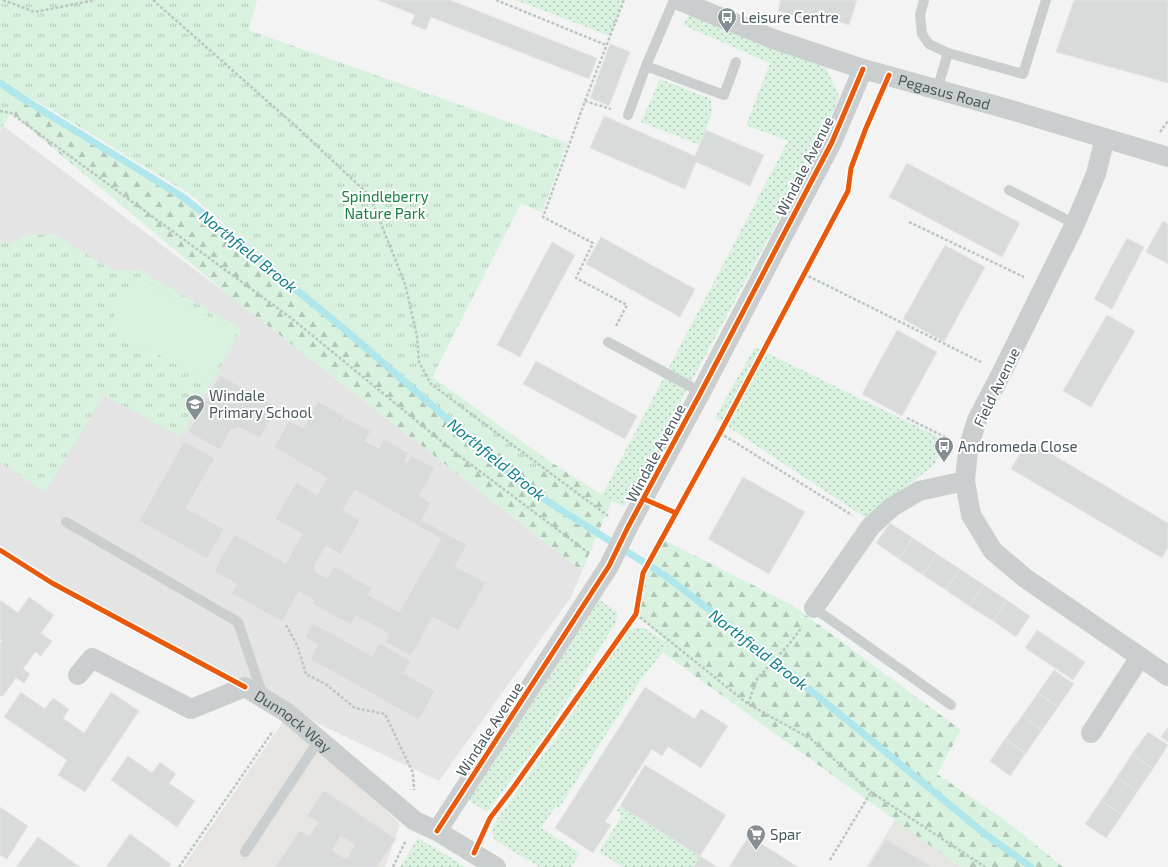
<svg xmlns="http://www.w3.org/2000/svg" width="1168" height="867" font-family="'Exo 2',sans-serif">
<defs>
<pattern id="grass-dots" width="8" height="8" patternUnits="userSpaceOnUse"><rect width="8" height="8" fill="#d9f1df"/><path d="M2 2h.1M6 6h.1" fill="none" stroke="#b2c6b8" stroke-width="1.8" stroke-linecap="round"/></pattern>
<pattern id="forest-firs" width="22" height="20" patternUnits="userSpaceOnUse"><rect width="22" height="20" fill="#d9f1df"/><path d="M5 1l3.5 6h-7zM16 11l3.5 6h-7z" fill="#b2c6b8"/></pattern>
<pattern id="park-tufts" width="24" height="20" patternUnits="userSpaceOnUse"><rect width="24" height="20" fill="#d9f1df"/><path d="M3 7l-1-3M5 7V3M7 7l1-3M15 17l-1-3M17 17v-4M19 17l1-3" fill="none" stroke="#b2c6b8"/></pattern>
</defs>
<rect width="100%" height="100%" fill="#f3f3f3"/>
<path fill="#e7e5e2" d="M 287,716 L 400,824 L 385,867 L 183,867 Z
M 895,820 L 960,867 L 866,867 Z"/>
<path fill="#e5e4e5" d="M 3,126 L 230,296 L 582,571 L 571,597 L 439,781 L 287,709 L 237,678 L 53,580 L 0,547 L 0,130 Z"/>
<path fill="url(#grass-dots)" d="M 516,0 L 624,0 L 610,36 Z
M 689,15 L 826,68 L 839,96 L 835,108 L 789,200 L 624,507 L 602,495 L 788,141 L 746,125 L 770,63 L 683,25 Z
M 660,79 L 711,99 L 712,112 L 700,145 L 641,122 Z
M 755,347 L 945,440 L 935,464 L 906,487 L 869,520 L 715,418 Z
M 597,598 L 617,612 L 617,618 L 615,624 L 546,734 L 487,812 L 467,799 L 583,625 Z
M 635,628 L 644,628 L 669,644 L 640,681 L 559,808 L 556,806 L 541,828 L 580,853 L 571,867 L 539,867 L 494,839 L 492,830 L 495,822 L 560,732 L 619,638 L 627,632 Z
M 620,806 L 700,856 L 694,867 L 623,867 L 599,852 L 622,815 L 617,811 Z
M 418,838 L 466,867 L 400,867 Z"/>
<path fill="url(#forest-firs)" d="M 0,0 L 257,0 L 248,30 L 567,143 L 542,212 L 521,203 L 432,377 L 549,461 L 612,501 L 582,571 L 230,296 L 11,113 L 22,98 L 183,197 L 324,312 L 193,196 L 44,105 L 23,95 Z
M 662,539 L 792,605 L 961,730 L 937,774 L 1002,818 L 1063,867 L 960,867 L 666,655 L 663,652 L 669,644 L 636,614 L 643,573 Z"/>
<path fill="url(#park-tufts)" d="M 0,0 L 257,0 L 248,30 L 567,143 L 542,212 L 521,203 L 432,377 L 549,461 L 536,480 L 411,388 L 193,196 L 44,105 L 23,95 L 0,130 Z
M 54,234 L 112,270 L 139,270 L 242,329 L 180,437 L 104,395 L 45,492 L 0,462 L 0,240 L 10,244 L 27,235 Z"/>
<path fill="#d9f1df" d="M 136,276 L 237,332 L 209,383 L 108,327 Z"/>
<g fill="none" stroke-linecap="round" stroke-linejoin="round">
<path stroke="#afe7ed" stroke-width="7" d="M 0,83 L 22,98 L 183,197 L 343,328 L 528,489 L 667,577 L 780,665 L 985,834 L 1031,867"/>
</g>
<path fill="#d9dbdb" stroke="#e4e5e6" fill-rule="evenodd" d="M 378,0 L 450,0 L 597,58 L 589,79 L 431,17 L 426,30 L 411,24 L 415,15 Z
M 781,0 L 857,0 L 849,25 L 819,15 L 816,23 L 778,11 Z
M 1074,0 L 1168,0 L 1168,83 L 1056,52 Z
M 610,44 L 630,52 L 609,106 L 590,98 Z
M 604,116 L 695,156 L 706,130 L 764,155 L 750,186 L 696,162 L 685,189 L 590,148 Z
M 907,163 L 1020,223 L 1002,257 L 889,197 Z
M 1163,221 L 1168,224 L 1168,264 L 1146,252 Z
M 601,237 L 695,289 L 680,317 L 586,264 Z
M 1127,238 L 1144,247 L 1112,309 L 1094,299 Z
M 552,242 L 575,255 L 520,357 L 497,345 Z
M 945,245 L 985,267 L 944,342 L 903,319 Z
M 1107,315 L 1135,331 L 1091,407 L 1063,391 Z
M 897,330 L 937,352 L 902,416 L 862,394 Z
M 536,361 L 637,416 L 625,439 L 523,384 Z
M 220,375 L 277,407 L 260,438 L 240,428 L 231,430 L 220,450 L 188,432 Z
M 318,401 L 345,416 L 340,426 L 345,417 L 371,431 L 365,441 L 379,448 L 384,439 L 409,453 L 404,462 L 407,463 L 411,455 L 435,468 L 419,496 L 431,503 L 422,520 L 467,545 L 455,566 L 486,583 L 458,631 L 433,617 L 411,656 L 385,642 L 389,634 L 356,616 L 351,625 L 312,604 L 314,600 L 299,592 L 282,622 L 231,593 L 237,584 L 214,571 L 234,534 L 286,563 L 302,534 L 275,519 L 296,482 L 317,495 L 327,478 L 274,447 L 289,420 L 303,428 ZM 355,490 L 441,539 L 399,612 L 368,595 L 372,588 L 334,566 L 327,578 L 316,572 L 315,565 L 326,546 L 341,555 L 360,520 L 343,510 Z
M 1028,440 L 1168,523 L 1168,547 L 1162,558 L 1011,469 Z
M 184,441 L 215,458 L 186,508 L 224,529 L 207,559 L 139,521 Z
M 743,477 L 805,512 L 769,574 L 708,539 Z
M 890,523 L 913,538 L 899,559 L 876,543 Z
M 913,538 L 937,554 L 923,575 L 899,559 Z
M 937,554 L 960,569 L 946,590 L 923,575 Z
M 960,569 L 984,585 L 969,606 L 946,590 Z
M 984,585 L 1007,600 L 993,621 L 969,606 Z
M 29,597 L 54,615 L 41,633 L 52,641 L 41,656 L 35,652 L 23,669 L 30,674 L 24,683 L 16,678 L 2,697 L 0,695 L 0,644 L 2,640 L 0,639 L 0,600 L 18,613 Z
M 1007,600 L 1030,616 L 1016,637 L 993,621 Z
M 313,623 L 372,656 L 379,643 L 411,661 L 404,673 L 435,691 L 419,720 L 310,659 L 318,645 L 305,637 Z
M 1037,630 L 1085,662 L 1073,680 L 1025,648 Z
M 1054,670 L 1074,684 L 1058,707 L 1038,693 Z
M 645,687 L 695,719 L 701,709 L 728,726 L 701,768 L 668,747 L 662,756 L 652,749 L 605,822 L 611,825 L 593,853 L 555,828 Z
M 21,692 L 45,709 L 53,698 L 69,709 L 63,718 L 84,733 L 111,692 L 139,711 L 85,792 L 58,775 L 67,760 L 4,717 Z
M 1038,693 L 1058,707 L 1042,730 L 1022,716 Z
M 1022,716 L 1042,730 L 1026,753 L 1005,739 Z
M 1168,727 L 1168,742 L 1161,737 Z
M 1148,732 L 1168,745 L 1153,769 L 1132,754 Z
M 1005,739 L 1026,753 L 1010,776 L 990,761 Z
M 1132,754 L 1153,769 L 1137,792 L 1117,777 Z
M 128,756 L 152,773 L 160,762 L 176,774 L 169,783 L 195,801 L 177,827 L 111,780 Z
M 645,765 L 726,815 L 700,856 L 620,806 Z
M 1117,777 L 1137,792 L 1122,815 L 1101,801 Z
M 324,790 L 396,839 L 377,867 L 275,867 L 300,830 L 309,836 L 318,822 L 307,816 ZM 341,836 L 355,845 L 346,859 L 332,850 Z
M 1101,801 L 1122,815 L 1106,838 L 1085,824 Z
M 0,807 L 28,826 L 7,859 L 0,855 Z
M 130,834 L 171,864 L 169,867 L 106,867 Z
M 749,836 L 798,867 L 729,867 Z
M 38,837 L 80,867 L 16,867 Z
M 886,839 L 932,867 L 868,867 Z
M 700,856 L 717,867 L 694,867 Z"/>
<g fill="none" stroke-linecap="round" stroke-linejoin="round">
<path stroke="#bac6c1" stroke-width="2.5" stroke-dasharray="3 2" stroke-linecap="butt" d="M 3,0 L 35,12 L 95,0
M 153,0 L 300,130 L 370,196 L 405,284 L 417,336 L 419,362 L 431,384 L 608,516
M 496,0 L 606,45
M 585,101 L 611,109
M 0,111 L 11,113 L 291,318 L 457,454 L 590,554
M 1160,132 L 1168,121
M 909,222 L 1024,277
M 804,274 L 981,362
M 616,326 L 627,305 L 576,278 L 593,243 L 543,217 L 585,101 L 624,0
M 907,418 L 947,438
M 720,433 L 852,515
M 636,614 L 748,704 L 811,739 L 871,792 L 985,867
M 286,625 L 297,645 L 306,674 L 327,685 L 355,708 L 385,714 L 413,773 L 414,790
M 748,704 L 757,679 L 790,643 L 802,627
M 830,860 L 871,792
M 179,867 L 273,731
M 393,867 L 406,840"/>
<path stroke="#cacecf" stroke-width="10" d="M 924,0 L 920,15 L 922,34 L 929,44 L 948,53 L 1023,74 L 1046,0
M 646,66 L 724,95 L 736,62
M 937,90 L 948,53
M 628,115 L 646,66 L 674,0
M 1009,190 L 1075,224
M 608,342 L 701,392
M 66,522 L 238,622 L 263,696
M 814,608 L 951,705
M 245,852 L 319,740"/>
<g stroke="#cacecf" stroke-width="20">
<path id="s1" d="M 678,0 L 773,39 L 863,69 L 1011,110 L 1168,157"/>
<path d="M 1105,138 L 1096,174 L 1075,224 L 1002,372 L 977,420 L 968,449 L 965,481 L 971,515 L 993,551 L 1025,578 L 1168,676"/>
<path d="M 814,608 L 871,526 L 892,507 L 919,491 L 965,481"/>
<path id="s2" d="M 78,675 L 92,658 L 191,709 L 245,687 L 286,712 L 415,821 L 437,831 L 496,867"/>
<path d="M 1091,733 L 1140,657"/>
<path d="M 437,831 L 609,566 L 628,527 L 701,392 L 832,142 L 863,69"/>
</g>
<g stroke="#fff" stroke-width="8">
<path id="cycleway" d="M 676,513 L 720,433 L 848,191 L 851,168 L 866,128 L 889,75
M 0,550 L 52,583 L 245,687
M 437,831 L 609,566 L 628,527 L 701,392 L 832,142 L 863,69
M 474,853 L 490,818 L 513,788 L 636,614 L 643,573 L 676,513 L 644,499"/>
</g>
<use href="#cycleway" stroke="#e8590c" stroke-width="5"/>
</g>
<defs>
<g id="bus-pin" transform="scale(1)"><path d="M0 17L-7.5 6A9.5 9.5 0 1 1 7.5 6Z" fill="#858e93" stroke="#fff"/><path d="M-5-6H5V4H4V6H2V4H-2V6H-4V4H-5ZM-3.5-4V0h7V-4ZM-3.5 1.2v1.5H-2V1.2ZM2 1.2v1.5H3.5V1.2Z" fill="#fff"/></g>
<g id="school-pin" transform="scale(1)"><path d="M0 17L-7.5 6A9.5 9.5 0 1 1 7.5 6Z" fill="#858e93" stroke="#fff"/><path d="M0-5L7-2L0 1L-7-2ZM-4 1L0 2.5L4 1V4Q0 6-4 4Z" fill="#fff"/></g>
<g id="supermarket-pin" transform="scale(1)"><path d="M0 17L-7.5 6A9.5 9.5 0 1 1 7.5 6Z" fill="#858e93" stroke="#fff"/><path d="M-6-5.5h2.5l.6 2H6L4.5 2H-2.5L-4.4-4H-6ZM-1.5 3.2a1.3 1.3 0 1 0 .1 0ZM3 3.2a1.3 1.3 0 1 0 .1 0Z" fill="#fff"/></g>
</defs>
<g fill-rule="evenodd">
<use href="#bus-pin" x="727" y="17"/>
<use href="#school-pin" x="195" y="404"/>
<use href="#bus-pin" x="944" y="446"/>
<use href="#supermarket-pin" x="756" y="834"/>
</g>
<g text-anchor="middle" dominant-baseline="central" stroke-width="4" stroke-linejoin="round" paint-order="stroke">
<g font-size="15" fill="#4a585f" stroke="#fff" text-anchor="start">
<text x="741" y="17">Leisure Centre</text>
<text x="209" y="395">Windale<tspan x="209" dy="17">Primary School</tspan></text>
<text x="958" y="446">Andromeda Close</text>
<text x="770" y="834">Spar</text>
</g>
<g font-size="15" fill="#4a585f" stroke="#fff">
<text stroke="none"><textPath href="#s1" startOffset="282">Pegasus Road</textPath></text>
<text transform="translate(804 166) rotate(-63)">Windale Avenue</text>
<text transform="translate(996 387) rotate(-64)">Field Avenue</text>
<text transform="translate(655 453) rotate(-62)">Windale Avenue</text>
<text stroke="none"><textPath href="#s2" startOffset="251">Dunnock Way</textPath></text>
<text transform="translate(489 729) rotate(-57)">Windale Avenue</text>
</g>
<g font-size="15" fill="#1b8042" stroke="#fff">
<text x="385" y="196">Spindleberry<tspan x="385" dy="17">Nature Park</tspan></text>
</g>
<g font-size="16" font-style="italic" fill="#11808c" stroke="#fff">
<text transform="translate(249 251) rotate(39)">Northfield Brook</text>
<text transform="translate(497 459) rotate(39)">Northfield Brook</text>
<text transform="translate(759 649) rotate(38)">Northfield Brook</text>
</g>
</g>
</svg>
